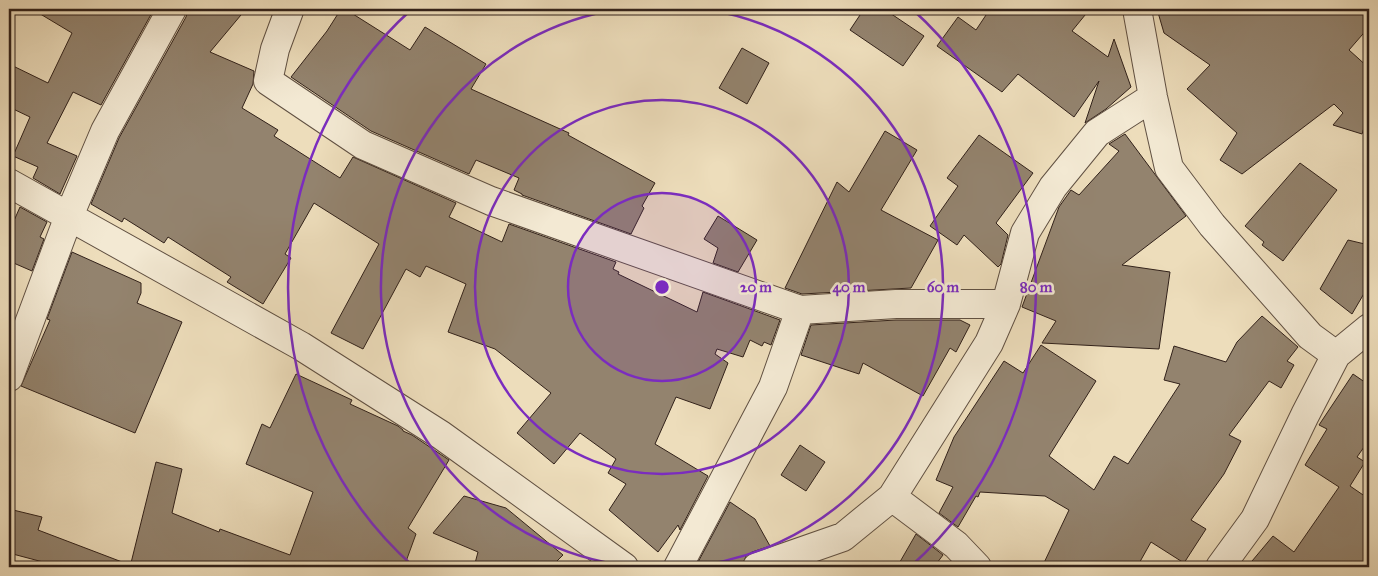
<svg xmlns="http://www.w3.org/2000/svg" width="1378" height="576" font-family="'IM FELL Great Primer',serif">
<rect width="100%" height="100%" fill="#edddbb"/>
<filter id="stains"><feTurbulence type="fractalNoise" baseFrequency=".004" numOctaves="4"/><feColorMatrix values="0 0 0 0 .2 0 0 0 0 .09 0 0 0 0 .02 0 0 0 .5 -.17"/></filter>
<radialGradient id="worn" r=".72"><stop offset=".6" stop-color="#630" stop-opacity="0"/><stop offset="1" stop-color="#630" stop-opacity=".3"/></radialGradient>
<path fill="#93836e" stroke="#31211a" d="M 32,9 L 154,9 L 101,105 L 73,92 L 47,143 L 77,156 L 60,194 L 33,178 L 38,167 L 13,156 L 30,117 L 9,107 L 9,64 L 48,83 L 72,33 Z
M 188,9 L 246,9 L 210,52 L 254,71 L 253,84 L 242,108 L 278,130 L 274,136 L 340,178 L 353,157 L 456,203 L 449,217 L 502,242 L 509,224 L 616,262 L 613,269 L 619,272 L 618,274 L 697,312 L 703,292 L 780,320 L 771,345 L 764,342 L 762,346 L 750,340 L 743,357 L 717,349 L 715,354 L 728,363 L 710,409 L 676,397 L 655,444 L 708,476 L 680,530 L 678,525 L 658,552 L 609,510 L 626,484 L 608,473 L 616,459 L 580,433 L 554,464 L 517,433 L 551,393 L 495,349 L 448,332 L 466,284 L 426,266 L 420,277 L 406,269 L 363,349 L 331,333 L 379,244 L 314,203 L 285,254 L 291,258 L 263,304 L 227,282 L 231,277 L 168,237 L 164,243 L 124,218 L 122,222 L 91,204 L 119,138 L 186,17 Z
M 341,9 L 345,9 L 410,50 L 425,27 L 486,64 L 471,89 L 569,133 L 568,135 L 655,183 L 642,206 L 644,208 L 631,234 L 522,195 L 522,194 L 514,190 L 519,178 L 476,160 L 469,174 L 371,131 L 291,77 L 327,31 Z
M 864,9 L 884,9 L 924,36 L 903,66 L 850,30 Z
M 990,9 L 1090,9 L 1072,31 L 1108,57 L 1114,39 L 1131,87 L 1106,109 L 1085,123 L 1099,81 L 1074,117 L 1018,74 L 1002,92 L 937,46 L 958,17 L 976,30 Z
M 1157,9 L 1369,9 L 1369,27 L 1349,50 L 1369,68 L 1369,112 L 1362,134 L 1333,125 L 1343,113 L 1334,104 L 1242,174 L 1220,160 L 1237,133 L 1187,89 L 1210,65 L 1164,33 Z
M 742,48 L 769,63 L 747,104 L 719,88 Z
M 885,131 L 917,150 L 881,210 L 938,240 L 911,288 L 802,294 L 785,288 L 837,182 L 849,192 Z
M 1125,134 L 1186,216 L 1122,265 L 1170,272 L 1159,349 L 1042,343 L 1056,321 L 1022,307 L 1059,207 L 1071,190 L 1079,195 L 1119,151 L 1109,144 Z
M 979,135 L 1033,173 L 996,223 L 1008,235 L 1001,264 L 998,267 L 964,235 L 957,245 L 930,226 L 958,186 L 947,178 Z
M 1300,163 L 1337,190 L 1283,261 L 1262,245 L 1264,242 L 1245,226 Z
M 20,207 L 47,222 L 40,237 L 44,239 L 32,271 L 9,261 L 9,232 Z
M 718,216 L 757,240 L 738,272 L 713,263 L 718,248 L 704,239 Z
M 1348,240 L 1369,245 L 1369,285 L 1352,314 L 1320,289 Z
M 72,252 L 141,283 L 141,293 L 137,303 L 182,322 L 135,433 L 21,386 L 50,320 L 47,319 Z
M 1262,316 L 1298,347 L 1287,361 L 1294,365 L 1281,388 L 1269,381 L 1229,435 L 1241,441 L 1224,474 L 1191,520 L 1206,529 L 1184,563 L 1151,542 L 1137,567 L 1042,567 L 1069,510 L 1045,496 L 980,492 L 978,497 L 976,496 L 958,527 L 939,513 L 953,487 L 936,480 L 954,437 L 1004,361 L 1023,373 L 1041,345 L 1096,381 L 1049,456 L 1094,490 L 1114,456 L 1128,464 L 1180,384 L 1164,380 L 1174,346 L 1226,362 L 1237,342 Z
M 896,320 L 960,320 L 970,325 L 956,352 L 950,348 L 923,396 L 863,363 L 859,374 L 801,355 L 811,325 Z
M 296,374 L 352,400 L 350,404 L 398,426 L 403,430 L 403,431 L 412,435 L 449,460 L 408,528 L 416,534 L 404,567 L 130,567 L 156,462 L 182,469 L 172,513 L 219,532 L 220,529 L 290,555 L 313,492 L 246,464 L 262,424 L 270,428 Z
M 1353,374 L 1369,385 L 1369,440 L 1357,457 L 1365,462 L 1350,486 L 1369,499 L 1369,567 L 1247,567 L 1273,536 L 1294,552 L 1339,487 L 1305,465 L 1327,429 L 1319,425 Z
M 800,445 L 825,462 L 806,491 L 781,475 Z
M 464,496 L 506,508 L 563,555 L 551,567 L 474,567 L 478,552 L 433,533 Z
M 730,502 L 755,519 L 770,546 L 752,552 L 746,556 L 742,567 L 699,567 L 697,564 Z
M 9,509 L 42,517 L 38,530 L 130,565 L 129,567 L 41,567 L 43,562 L 9,553 Z
M 916,534 L 943,555 L 934,567 L 897,567 Z"/>
<g fill="none" stroke-linecap="round" stroke-linejoin="round">
<g stroke="#605042" stroke-width="30">
<path id="minor" d="M 287,9 L 289,11 L 275,49 L 268,81 L 363,145 L 491,201 L 800,310 L 896,304 L 1006,304
M 1137,9 L 1153,97 L 1169,168 L 1212,225 L 1310,336 L 1336,355 L 1305,415 L 1255,519 L 1220,567
M 9,183 L 301,346 L 441,435 L 624,567
M 1336,355 L 1369,328
M 9,377 L 69,216 L 105,131 L 172,9
M 892,497 L 956,545 L 977,567
M 678,567 L 773,387 L 800,310
M 757,567 L 843,537 L 892,497 L 989,343 L 1006,304 L 1025,233 L 1053,187 L 1097,133 L 1153,97"/>
</g>
<use href="#minor" stroke="#f3e9d3" stroke-width="28"/>
</g>
<circle cx="662" cy="287" r="94" fill="#7b2cbf" fill-opacity=".12"/>
<g fill="none" stroke="#7b2cbf" stroke-width="2.5">
<circle cx="662" cy="287" r="94"/>
<circle cx="662" cy="287" r="187"/>
<path d="M640 567A281 281 0 0 1 620 9M704 9A281 281 0 0 1 684 567"/>
<path d="M414 567A374 374 0 0 1 412 9M912 9A374 374 0 0 1 910 567"/>
</g>
<circle cx="662" cy="287" r="8" fill="#7b2cbf" stroke="#f3e9d3" stroke-width="2.5"/>
<g font-size="15" text-anchor="middle" font-weight="bold" fill="#7b2cbf" stroke="#f3e9d3" stroke-width="5" stroke-linejoin="round" paint-order="stroke">
<text x="756" y="292">20 m</text>
<text x="849" y="292">40 m</text>
<text x="943" y="292">60 m</text>
<text x="1036" y="292">80 m</text>
</g>
<rect width="1378" height="576" fill="none" stroke="#edddbb" stroke-width="30"/>
<rect x="10" y="10" width="1358" height="556" fill="none" stroke="#31211a" stroke-width="2.5"/>
<rect x="15" y="15" width="1348" height="546" fill="none" stroke="#31211a"/>
<rect width="100%" height="100%" filter="url(#stains)"/>
<rect width="100%" height="100%" fill="url(#worn)"/>
</svg>
